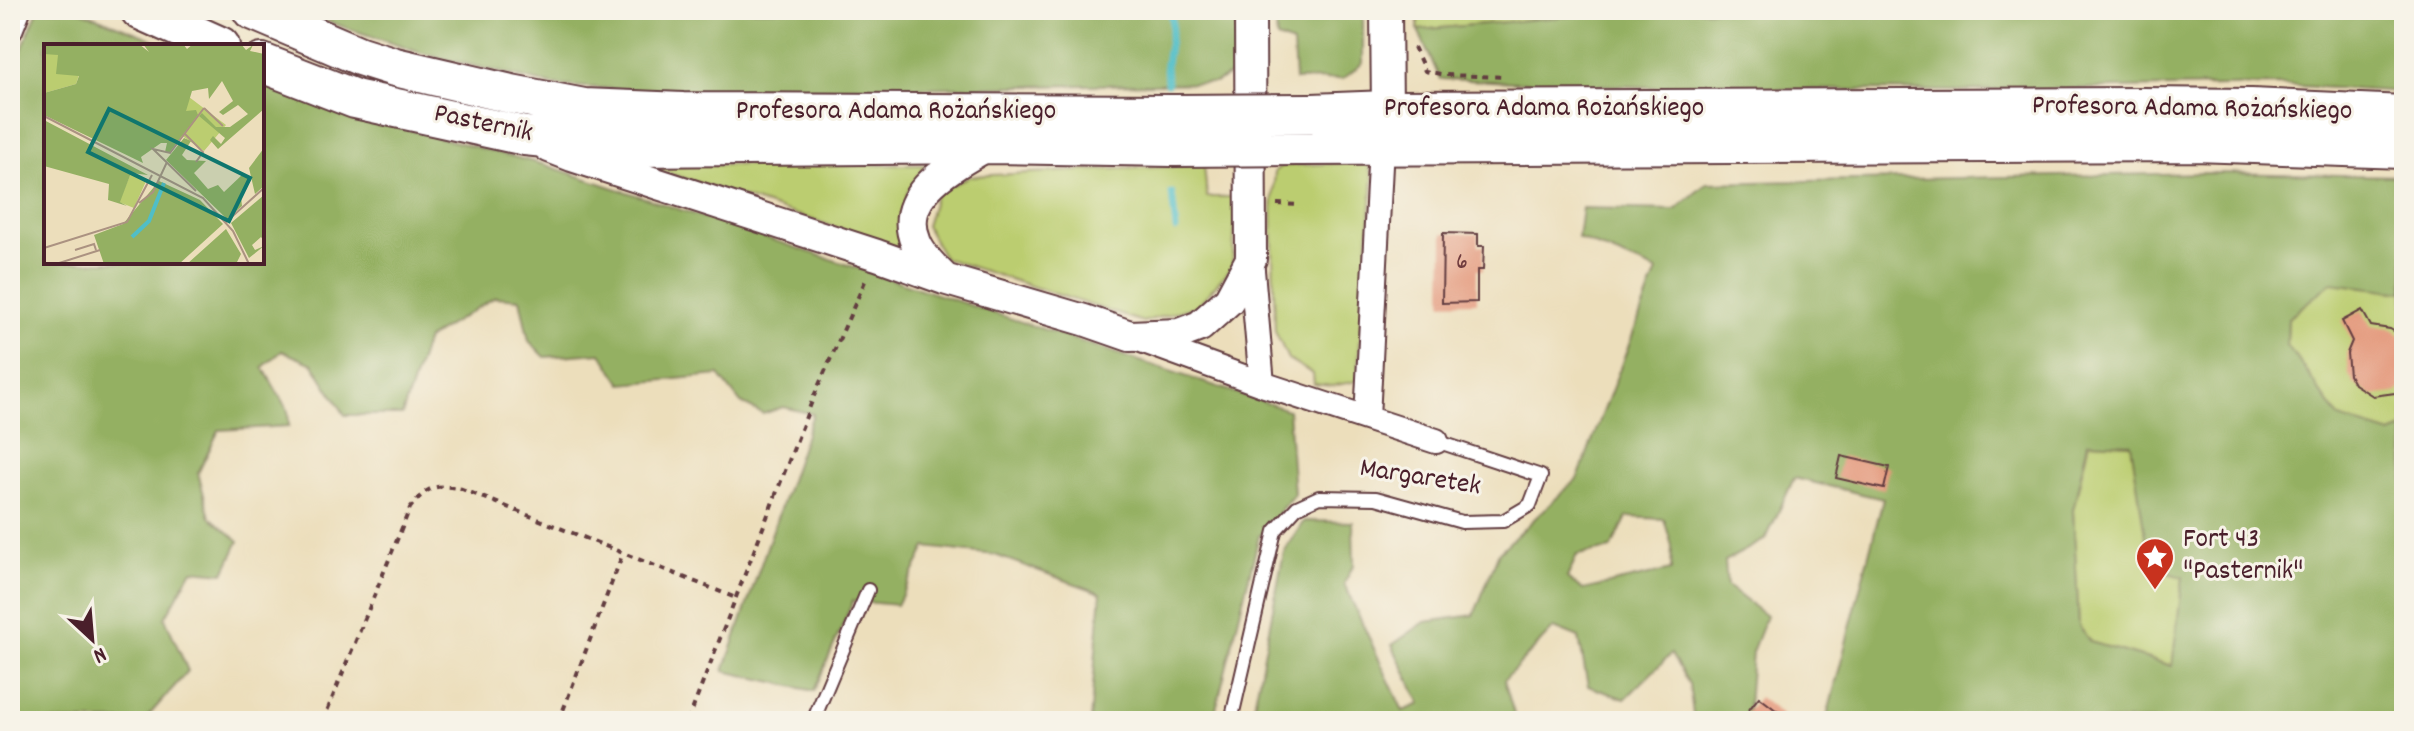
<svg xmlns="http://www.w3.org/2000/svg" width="2414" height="731" font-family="Dekko,sans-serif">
<rect width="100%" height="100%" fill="#f7f3e8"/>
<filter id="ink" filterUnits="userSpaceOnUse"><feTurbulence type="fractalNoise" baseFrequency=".0125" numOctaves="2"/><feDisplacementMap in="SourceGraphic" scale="16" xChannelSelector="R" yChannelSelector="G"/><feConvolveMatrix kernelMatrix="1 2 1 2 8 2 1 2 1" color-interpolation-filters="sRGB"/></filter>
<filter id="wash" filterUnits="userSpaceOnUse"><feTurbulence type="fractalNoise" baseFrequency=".006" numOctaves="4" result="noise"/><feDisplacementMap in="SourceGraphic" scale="32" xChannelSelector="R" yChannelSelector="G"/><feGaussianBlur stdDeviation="1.8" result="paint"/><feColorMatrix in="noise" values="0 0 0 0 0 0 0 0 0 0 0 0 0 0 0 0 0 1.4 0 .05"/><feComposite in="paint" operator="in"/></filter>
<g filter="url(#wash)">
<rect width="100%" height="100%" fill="#ecdebb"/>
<path fill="#bbcd70" stroke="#82764e" stroke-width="2" d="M 1418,10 L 1612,10 L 1583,15 L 1418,30 Z
M 1367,162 L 1373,178 L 1357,381 L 1332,386 L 1314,384 L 1313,374 L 1288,359 L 1275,331 L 1272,210 L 1275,171 L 1281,166 Z
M 643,165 L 925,165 L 907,193 L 903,249 Z
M 1204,165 L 1207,197 L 1237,197 L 1232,267 L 1197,306 L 1143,322 L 944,258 L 926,226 L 936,193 L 970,176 Z
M 2331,282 L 2404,292 L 2404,429 L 2391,434 L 2339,418 L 2287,345 L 2288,318 Z
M 2089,442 L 2132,444 L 2150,568 L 2183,577 L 2173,666 L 2090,642 L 2079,626 L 2073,510 Z"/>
<path fill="#94b062" stroke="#6f6846" stroke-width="2" fill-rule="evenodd" d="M 38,10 L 78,10 L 170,46 L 46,46 L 46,262 L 262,262 L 262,82 L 326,108 L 545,165 L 1288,410 L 1294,494 L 1259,536 L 1213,721 L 1090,721 L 1101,593 L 995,555 L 926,547 L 897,605 L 853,601 L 814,691 L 724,671 L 813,414 L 783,407 L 763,414 L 741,403 L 719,375 L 622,384 L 601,353 L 545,357 L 529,341 L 520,299 L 495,297 L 427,339 L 402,415 L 345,415 L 313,364 L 282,351 L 263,367 L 288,411 L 289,426 L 219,430 L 198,473 L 210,517 L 239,541 L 224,573 L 192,570 L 165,618 L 188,671 L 144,721 L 10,721 L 10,78 Z
M 294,10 L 1236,10 L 1237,71 L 1215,83 L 662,92 L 552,85 L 421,53 Z
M 1274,10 L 1363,10 L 1363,63 L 1343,79 L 1295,80 L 1293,44 L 1277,38 Z
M 1612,10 L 2404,10 L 2404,92 L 2281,85 L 1950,91 L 1675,88 L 1440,79 L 1418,30 L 1583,15 Z
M 2208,173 L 2404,176 L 2404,292 L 2331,283 L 2288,318 L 2287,345 L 2339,418 L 2391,434 L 2404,429 L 2404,721 L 1826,721 L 1883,499 L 1794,478 L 1766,539 L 1725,561 L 1727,586 L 1766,616 L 1752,652 L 1747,721 L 1694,721 L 1689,684 L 1671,654 L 1625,699 L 1588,686 L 1579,638 L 1554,628 L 1504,680 L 1516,721 L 1251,721 L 1284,552 L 1304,521 L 1353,522 L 1354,564 L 1344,584 L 1403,711 L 1421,704 L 1392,645 L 1425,622 L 1474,615 L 1499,552 L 1578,478 L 1657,271 L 1578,238 L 1582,208 L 1675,210 L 1707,183 ZM 2088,442 L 2131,444 L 2150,568 L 2183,577 L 2172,666 L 2090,642 L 2079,626 L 2073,510 ZM 1627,517 L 1664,519 L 1672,546 L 1671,570 L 1583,590 L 1567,578 L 1577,555 L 1611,549 Z"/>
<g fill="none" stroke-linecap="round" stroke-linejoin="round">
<path stroke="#50bec7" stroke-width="7" d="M 1167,83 L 1166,64 L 1172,26 L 1171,10
M 1172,193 L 1176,229"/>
</g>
<g id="blocks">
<path fill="#e39477" d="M 1443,233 L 1478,234 L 1478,246 L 1484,246 L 1483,270 L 1477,270 L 1477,302 L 1442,303 Z
M 2362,310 L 2371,326 L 2390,329 L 2404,337 L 2404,387 L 2395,393 L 2373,396 L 2354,384 L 2349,375 L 2347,353 L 2352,341 L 2342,321 Z
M 1841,456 L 1889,467 L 1884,489 L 1836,478 Z
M 1759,697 L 1790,721 L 1740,721 Z"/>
</g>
</g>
<g filter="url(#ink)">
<use href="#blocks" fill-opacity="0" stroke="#623c41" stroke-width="2"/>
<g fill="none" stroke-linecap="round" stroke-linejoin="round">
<g stroke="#623c41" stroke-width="16">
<path id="service" d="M 813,721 L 868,590
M 1231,721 L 1275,531 L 1297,507 L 1319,497 L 1376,498 L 1462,522 L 1503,521 L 1530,505 L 1541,476 L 1436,441"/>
</g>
<g stroke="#623c41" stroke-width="28">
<path id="minor" d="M 10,30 L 18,10
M 1251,259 L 1262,384
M 1136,338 L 1262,384 L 1436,441
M 1367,418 L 1381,146"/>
</g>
<g stroke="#623c41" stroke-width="34">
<path id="tertiary" d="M 1386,10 L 1387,110
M 549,147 L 572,156 L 877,255 L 944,279 L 1084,320 L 1130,336 L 1179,334 L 1200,326 L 1229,300 L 1251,259 L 1250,10
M 943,277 C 933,267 921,256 916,243 C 895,193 955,165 990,144"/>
</g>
<g stroke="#623c41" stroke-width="42">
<path id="primary" d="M 140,10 L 220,46
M 252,10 L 360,56 L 395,67 L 511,94 L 584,108 L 683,112 L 1174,114
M 262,63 L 355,99 L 525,136 L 635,147 L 990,144 L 1173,147
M 1312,113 L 1387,110 L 2142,107 L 2251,108 L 2404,115
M 1299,146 L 2195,142 L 2404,149"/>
</g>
<path stroke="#623c41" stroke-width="4" stroke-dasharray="6 6" stroke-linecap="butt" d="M 471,10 L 481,14 L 529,10
M 1414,47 L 1425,71 L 1446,75 L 1506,77
M 1277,204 L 1299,205
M 323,721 L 410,508 C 427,487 434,483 462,489 L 736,598
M 375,721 L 377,719 L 393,721
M 559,721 L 623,553
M 688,721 L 814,396 L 866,279"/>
<use href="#service" stroke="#fff" stroke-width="12"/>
<use href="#minor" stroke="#fff" stroke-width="24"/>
<use href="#tertiary" stroke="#fff" stroke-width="30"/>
<use href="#primary" stroke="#fff" stroke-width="38"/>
<g stroke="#623c41" stroke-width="42" stroke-linecap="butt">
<path id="primary-bridge" d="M 1174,114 L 1312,113
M 1173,147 L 1299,146"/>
</g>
<use href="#primary-bridge" stroke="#fff" stroke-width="38"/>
</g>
</g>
<defs>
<g id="sight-pin" transform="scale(2)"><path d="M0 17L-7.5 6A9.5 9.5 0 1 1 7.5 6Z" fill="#c8321e" stroke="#f7f3e8"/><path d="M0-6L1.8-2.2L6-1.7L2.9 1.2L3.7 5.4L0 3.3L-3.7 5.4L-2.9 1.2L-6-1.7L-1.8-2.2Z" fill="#fff"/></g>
</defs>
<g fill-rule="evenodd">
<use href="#sight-pin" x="2155" y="557"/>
</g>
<g text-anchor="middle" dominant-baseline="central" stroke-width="6" stroke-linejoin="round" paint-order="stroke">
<g font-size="24" fill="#703c3e">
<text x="1462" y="263">6</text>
</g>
<g font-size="28" fill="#4a1f2b" stroke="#f7f3e8">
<text x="1544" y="110">Profesora Adama Rożańskiego</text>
<text transform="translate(2192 110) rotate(1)">Profesora Adama Rożańskiego</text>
<text x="896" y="113">Profesora Adama Rożańskiego</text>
<text transform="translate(483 125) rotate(12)">Pasternik</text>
<text transform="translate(1420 479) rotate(9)">Margaretek</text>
</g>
<g font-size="28" fill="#4a1f2b" stroke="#f7f3e8" text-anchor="start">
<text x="2183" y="541">Fort 43<tspan x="2183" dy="32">"Pasternik"</tspan></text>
</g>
</g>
<g transform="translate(44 44)">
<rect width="220" height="220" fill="#ecdebb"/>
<path d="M 1,7 L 15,11 L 22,30 L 35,31 L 32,40 L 0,49 ZM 145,53 L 182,81 L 160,107 L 124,82 ZM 87,129 L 103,135 L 90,164 L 75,158 Z" fill="#bbcd70"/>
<path d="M 0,0 L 95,0 L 105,8 L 99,0 L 139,0 L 143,5 L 149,0 L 197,0 L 202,6 L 209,1 L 206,7 L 220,10 L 220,65 L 174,105 L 166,96 L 169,92 L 177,100 L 181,94 L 155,72 L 158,69 L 172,83 L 186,83 L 204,70 L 194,61 L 179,71 L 175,68 L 189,57 L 178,37 L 165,55 L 164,44 L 148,47 L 142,67 L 152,66 L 154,71 L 126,108 L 121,108 L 123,99 L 117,99 L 97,113 L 99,119 L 0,71 L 0,49 L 32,40 L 35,32 L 12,30 L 14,11 L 0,10 ZM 0,76 L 104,131 L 87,129 L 76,158 L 83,162 L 64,156 L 65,140 L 0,122 ZM 140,94 L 147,97 L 138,111 L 143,116 L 162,117 L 150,129 L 164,145 L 174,141 L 180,148 L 199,130 L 207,136 L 197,153 L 198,162 L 183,175 L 122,116 ZM 220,104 L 220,142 L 211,150 L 205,124 ZM 115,137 L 156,156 L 179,180 L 135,220 L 60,220 L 50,191 L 79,180 ZM 220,151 L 220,197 L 217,193 L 208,201 L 211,206 L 220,202 L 205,214 L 187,179 ZM 182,185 L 197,210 L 192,220 L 143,220 Z" fill="#94b062"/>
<path fill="none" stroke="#50bec7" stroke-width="4" d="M 88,193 L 105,177 L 120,139"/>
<path fill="none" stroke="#ab9281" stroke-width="2" d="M 160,64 L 179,82M 0,72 L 159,154 L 189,187 L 205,220M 141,90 L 159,108 L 152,118M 152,147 L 109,105 L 126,109 L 160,64M 95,159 L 109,148 L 123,118M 182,178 L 220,144M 0,204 L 83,178 L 108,131M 31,206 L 50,200 L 52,206M 12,220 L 56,206"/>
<path fill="#0f766e" fill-opacity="0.15" stroke="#0f766e" stroke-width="4" d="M 65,65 L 206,134 L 185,177 L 44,108 Z"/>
<rect width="220" height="220" fill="none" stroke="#4a1f2b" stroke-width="4"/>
</g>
<rect width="2414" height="731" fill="none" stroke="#f7f3e8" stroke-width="40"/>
<g transform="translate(92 639) rotate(154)" stroke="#f7f3e8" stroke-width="6" paint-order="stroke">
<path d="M0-6L14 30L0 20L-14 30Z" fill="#4a1f2b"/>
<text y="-12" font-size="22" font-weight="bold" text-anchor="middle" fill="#4a1f2b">N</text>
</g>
</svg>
